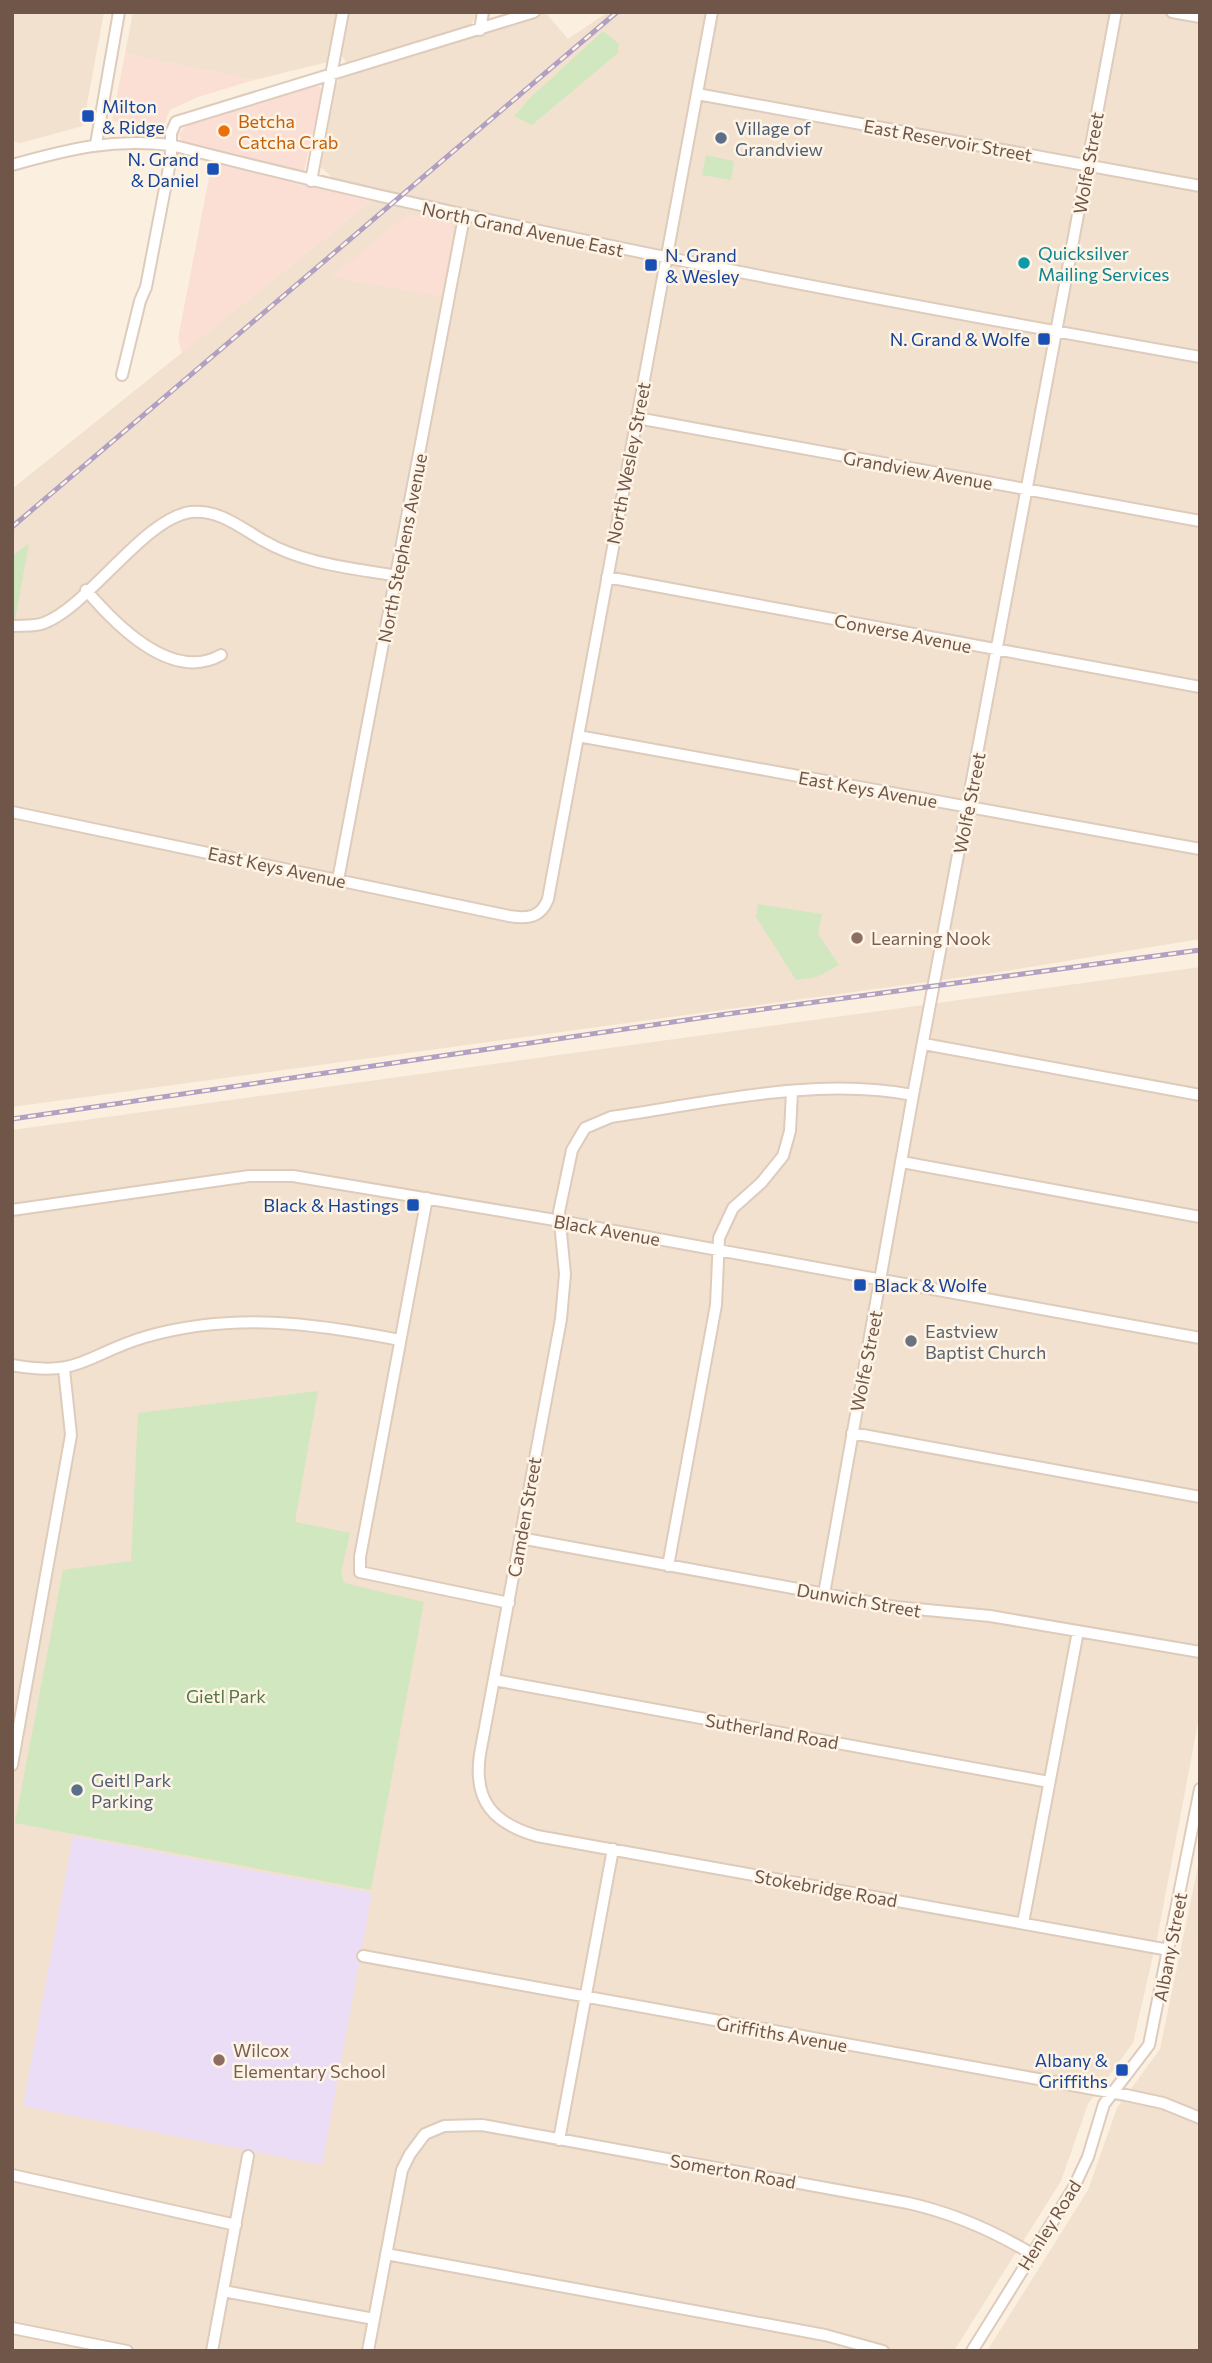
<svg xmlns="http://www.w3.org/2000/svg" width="1212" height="2363" font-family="Commissioner,sans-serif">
<rect width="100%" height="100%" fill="#fbefe0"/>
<path fill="#f2e1cf" d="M 12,12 L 104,12 L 83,126 L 20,143 L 12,141 Z
M 133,12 L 337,12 L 328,62 L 254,80 L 125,54 Z
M 349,12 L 478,12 L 470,27 L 347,63 L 341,55 Z
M 545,12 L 568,39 L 608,12 L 1200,12 L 1200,939 L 1000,972 L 12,1107 L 12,489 L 381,193 L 333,179 L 321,167 L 336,85 L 340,78 Z
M 1200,967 L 1200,1712 L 1158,1934 L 1133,2043 L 1088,2104 L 1061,2181 L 954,2351 L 12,2351 L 12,1130 Z
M 1200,1856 L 1200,2351 L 987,2351 L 1088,2190 L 1117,2108 L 1160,2049 Z"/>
<path fill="#fbded4" d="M 125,54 L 254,80 L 198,97 L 170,110 L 163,127 L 112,121 Z
M 318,84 L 322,91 L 304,171 L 182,142 L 178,134 L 188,124 Z
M 212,162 L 371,201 L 182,353 L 178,339 Z
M 408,214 L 451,223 L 453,232 L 441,297 L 331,277 Z"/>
<path fill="#ecddf7" d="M 73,1836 L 372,1893 L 322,2165 L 23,2106 Z"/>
<path fill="#d1e7bf" d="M 603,31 L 619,44 L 618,53 L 532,125 L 514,116 L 529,99 Z
M 706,155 L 734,161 L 731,180 L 702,175 Z
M 29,543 L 15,620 L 12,620 L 12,556 Z
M 758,904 L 822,914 L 818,934 L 839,965 L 817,977 L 796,980 L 756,917 Z
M 318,1391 L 295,1522 L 350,1533 L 341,1572 L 344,1583 L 424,1602 L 371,1890 L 15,1823 L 63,1570 L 131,1561 L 138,1413 Z"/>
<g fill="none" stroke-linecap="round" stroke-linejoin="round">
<g stroke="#decbbc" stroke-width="14">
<path id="minor" d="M 1172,12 L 1200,17
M 480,30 L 483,12
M 697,94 L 1200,186
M 96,144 L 119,12
M 12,165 C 69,149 112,138 171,145 C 510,232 855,296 1200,357
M 311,181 L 343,12
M 122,375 L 140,301 L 146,287 L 171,157 L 171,133 L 176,122 L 534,12
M 637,418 L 1200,521
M 607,577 L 1200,687
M 86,590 C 115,624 171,683 221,655
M 12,626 C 23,625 34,627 44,623 C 89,606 144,518 191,512 C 219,509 241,528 264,541 C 304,564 352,568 397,576
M 578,736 L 1200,849
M 12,812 L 509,916 C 527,919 541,918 548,899 L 712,12
M 338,880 L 464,217
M 924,1044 L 1200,1095
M 913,1095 C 815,1076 709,1103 611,1117 L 585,1128 L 572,1150 L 559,1212 L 565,1274 L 561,1319 L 480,1754 C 473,1801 493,1823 537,1836 L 1169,1950
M 902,1162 L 1200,1217
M 427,1198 L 360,1557 L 360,1572 L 509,1603
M 12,1210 L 249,1176 L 293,1176 L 549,1219 L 1200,1338
M 12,1365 C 81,1378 87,1354 145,1337 C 233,1312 313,1323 400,1340
M 852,1433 L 1200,1497
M 520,1538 L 896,1607 L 990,1616 L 1200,1652
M 668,1566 L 716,1305 L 719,1238 L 733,1208 L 761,1183 L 783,1156 L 790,1131 L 792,1092
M 824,1594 L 913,1095 L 1116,12
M 494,1680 L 1049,1782
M 12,1765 L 71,1435 L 64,1369
M 1023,1923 L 1078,1631
M 363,1956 L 1126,2095 L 1163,2103 L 1200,2118
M 559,2140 L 613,1849
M 12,2175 L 236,2225
M 386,2254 L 825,2335 L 883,2351
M 223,2291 L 374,2319
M 12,2328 L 127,2351
M 212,2351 L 248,2156
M 368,2351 L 402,2170 L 410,2154 L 425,2134 L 444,2126 L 482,2125 L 908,2203 C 953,2213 992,2230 1032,2254
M 972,2351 L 1073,2189 L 1088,2157 L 1104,2104 L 1149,2045 L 1200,1789"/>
</g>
<use href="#minor" stroke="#fff" stroke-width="10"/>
<g stroke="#b1a0c2" stroke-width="5">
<path id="rail" d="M 12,527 L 617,12
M 12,1119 L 727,1014 L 1200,950"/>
</g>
<use href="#rail" stroke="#fef4e5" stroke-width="2.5" stroke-dasharray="8" stroke-linecap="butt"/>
</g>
<g fill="#1a4fb4" stroke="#fef4e5" stroke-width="2.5">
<rect x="81" y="109" width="14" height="14" rx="3.5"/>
<rect x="206" y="162" width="14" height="14" rx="3.5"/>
<rect x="644" y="258" width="14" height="14" rx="3.5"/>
<rect x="1037" y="332" width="14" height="14" rx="3.5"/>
<rect x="406" y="1198" width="14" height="14" rx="3.5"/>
<rect x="853" y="1278" width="14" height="14" rx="3.5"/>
<rect x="1115" y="2063" width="14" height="14" rx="3.5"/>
</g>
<circle fill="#e8710a" stroke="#fef4e5" stroke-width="2.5" cx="224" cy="131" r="7"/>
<g fill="#5c6f8a" stroke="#fef4e5" stroke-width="2.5">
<circle cx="721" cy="138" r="7"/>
<circle cx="77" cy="1790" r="7"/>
</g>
<circle fill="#0f9aa8" stroke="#fef4e5" stroke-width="2.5" cx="1024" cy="263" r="7"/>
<g fill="#8d6e63" stroke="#fef4e5" stroke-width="2.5">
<circle cx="857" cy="938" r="7"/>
<circle cx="219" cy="2060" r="7"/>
</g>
<circle fill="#6b7280" stroke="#fef4e5" stroke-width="2.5" cx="911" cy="1341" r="7"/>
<g text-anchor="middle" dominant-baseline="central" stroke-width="5" stroke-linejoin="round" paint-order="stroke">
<g font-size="18" fill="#164399" stroke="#fef4e5" text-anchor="end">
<text x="102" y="106" text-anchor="start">Milton<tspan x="102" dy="21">&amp; Ridge</tspan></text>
<text x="199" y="159">N. Grand<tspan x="199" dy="21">&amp; Daniel</tspan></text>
<text x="665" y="255" text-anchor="start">N. Grand<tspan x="665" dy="21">&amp; Wesley</tspan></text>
<text x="1030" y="339">N. Grand &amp; Wolfe</text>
<text x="399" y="1205">Black &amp; Hastings</text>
<text x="874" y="1285" text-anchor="start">Black &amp; Wolfe</text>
<text x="1108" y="2060">Albany &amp;<tspan x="1108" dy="21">Griffiths</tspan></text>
</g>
<g font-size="18" fill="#c56008" stroke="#fef4e5" text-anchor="start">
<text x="238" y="121">Betcha<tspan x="238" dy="21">Catcha Crab</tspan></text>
</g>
<g font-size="18" fill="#4e5e75" stroke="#fef4e5" text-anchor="start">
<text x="735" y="128">Village of<tspan x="735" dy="21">Grandview</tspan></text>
<text x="91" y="1780">Geitl Park<tspan x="91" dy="21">Parking</tspan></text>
</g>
<g font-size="18" fill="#705549" stroke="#fef4e5">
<text transform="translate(948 140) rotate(10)">East Reservoir Street</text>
<text transform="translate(1088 163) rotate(-80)">Wolfe Street</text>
<text transform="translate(523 229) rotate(12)">North Grand Avenue East</text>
<text transform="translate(628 463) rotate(-79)">North Wesley Street</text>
<text transform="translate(918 470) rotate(10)">Grandview Avenue</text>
<text transform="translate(402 548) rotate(-79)">North Stephens Avenue</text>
<text transform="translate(903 633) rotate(11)">Converse Avenue</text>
<text transform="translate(868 789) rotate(10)">East Keys Avenue</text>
<text transform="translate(969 803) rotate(-79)">Wolfe Street</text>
<text transform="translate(277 867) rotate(12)">East Keys Avenue</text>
<text transform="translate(607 1230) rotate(10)">Black Avenue</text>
<text transform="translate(866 1361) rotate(-79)">Wolfe Street</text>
<text transform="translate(524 1517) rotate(-80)">Camden Street</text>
<text transform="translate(859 1600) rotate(10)">Dunwich Street</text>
<text transform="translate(772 1731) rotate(10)">Sutherland Road</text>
<text transform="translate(826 1888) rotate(10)">Stokebridge Road</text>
<text transform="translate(1170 1947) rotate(-79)">Albany Street</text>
<text transform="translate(782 2034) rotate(10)">Griffiths Avenue</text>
<text transform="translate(733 2171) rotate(10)">Somerton Road</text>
<text transform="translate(1049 2225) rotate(-58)">Henley Road</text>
</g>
<g font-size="18" fill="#0d838f" stroke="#fef4e5" text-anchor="start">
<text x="1038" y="253">Quicksilver<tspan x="1038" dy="21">Mailing Services</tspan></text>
</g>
<g font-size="18" fill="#785e54" stroke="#fef4e5" text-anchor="start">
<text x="871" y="938">Learning Nook</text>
<text x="233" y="2050">Wilcox<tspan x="233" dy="21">Elementary School</tspan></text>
</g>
<g font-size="18" fill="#5b616d" stroke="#fef4e5" text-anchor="start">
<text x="925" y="1331">Eastview<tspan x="925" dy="21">Baptist Church</tspan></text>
</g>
<g font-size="18" fill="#537642" stroke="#fef4e5">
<text x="226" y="1696">Gietl Park</text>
</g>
</g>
<rect width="1212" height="2363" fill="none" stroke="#705549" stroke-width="28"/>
</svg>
